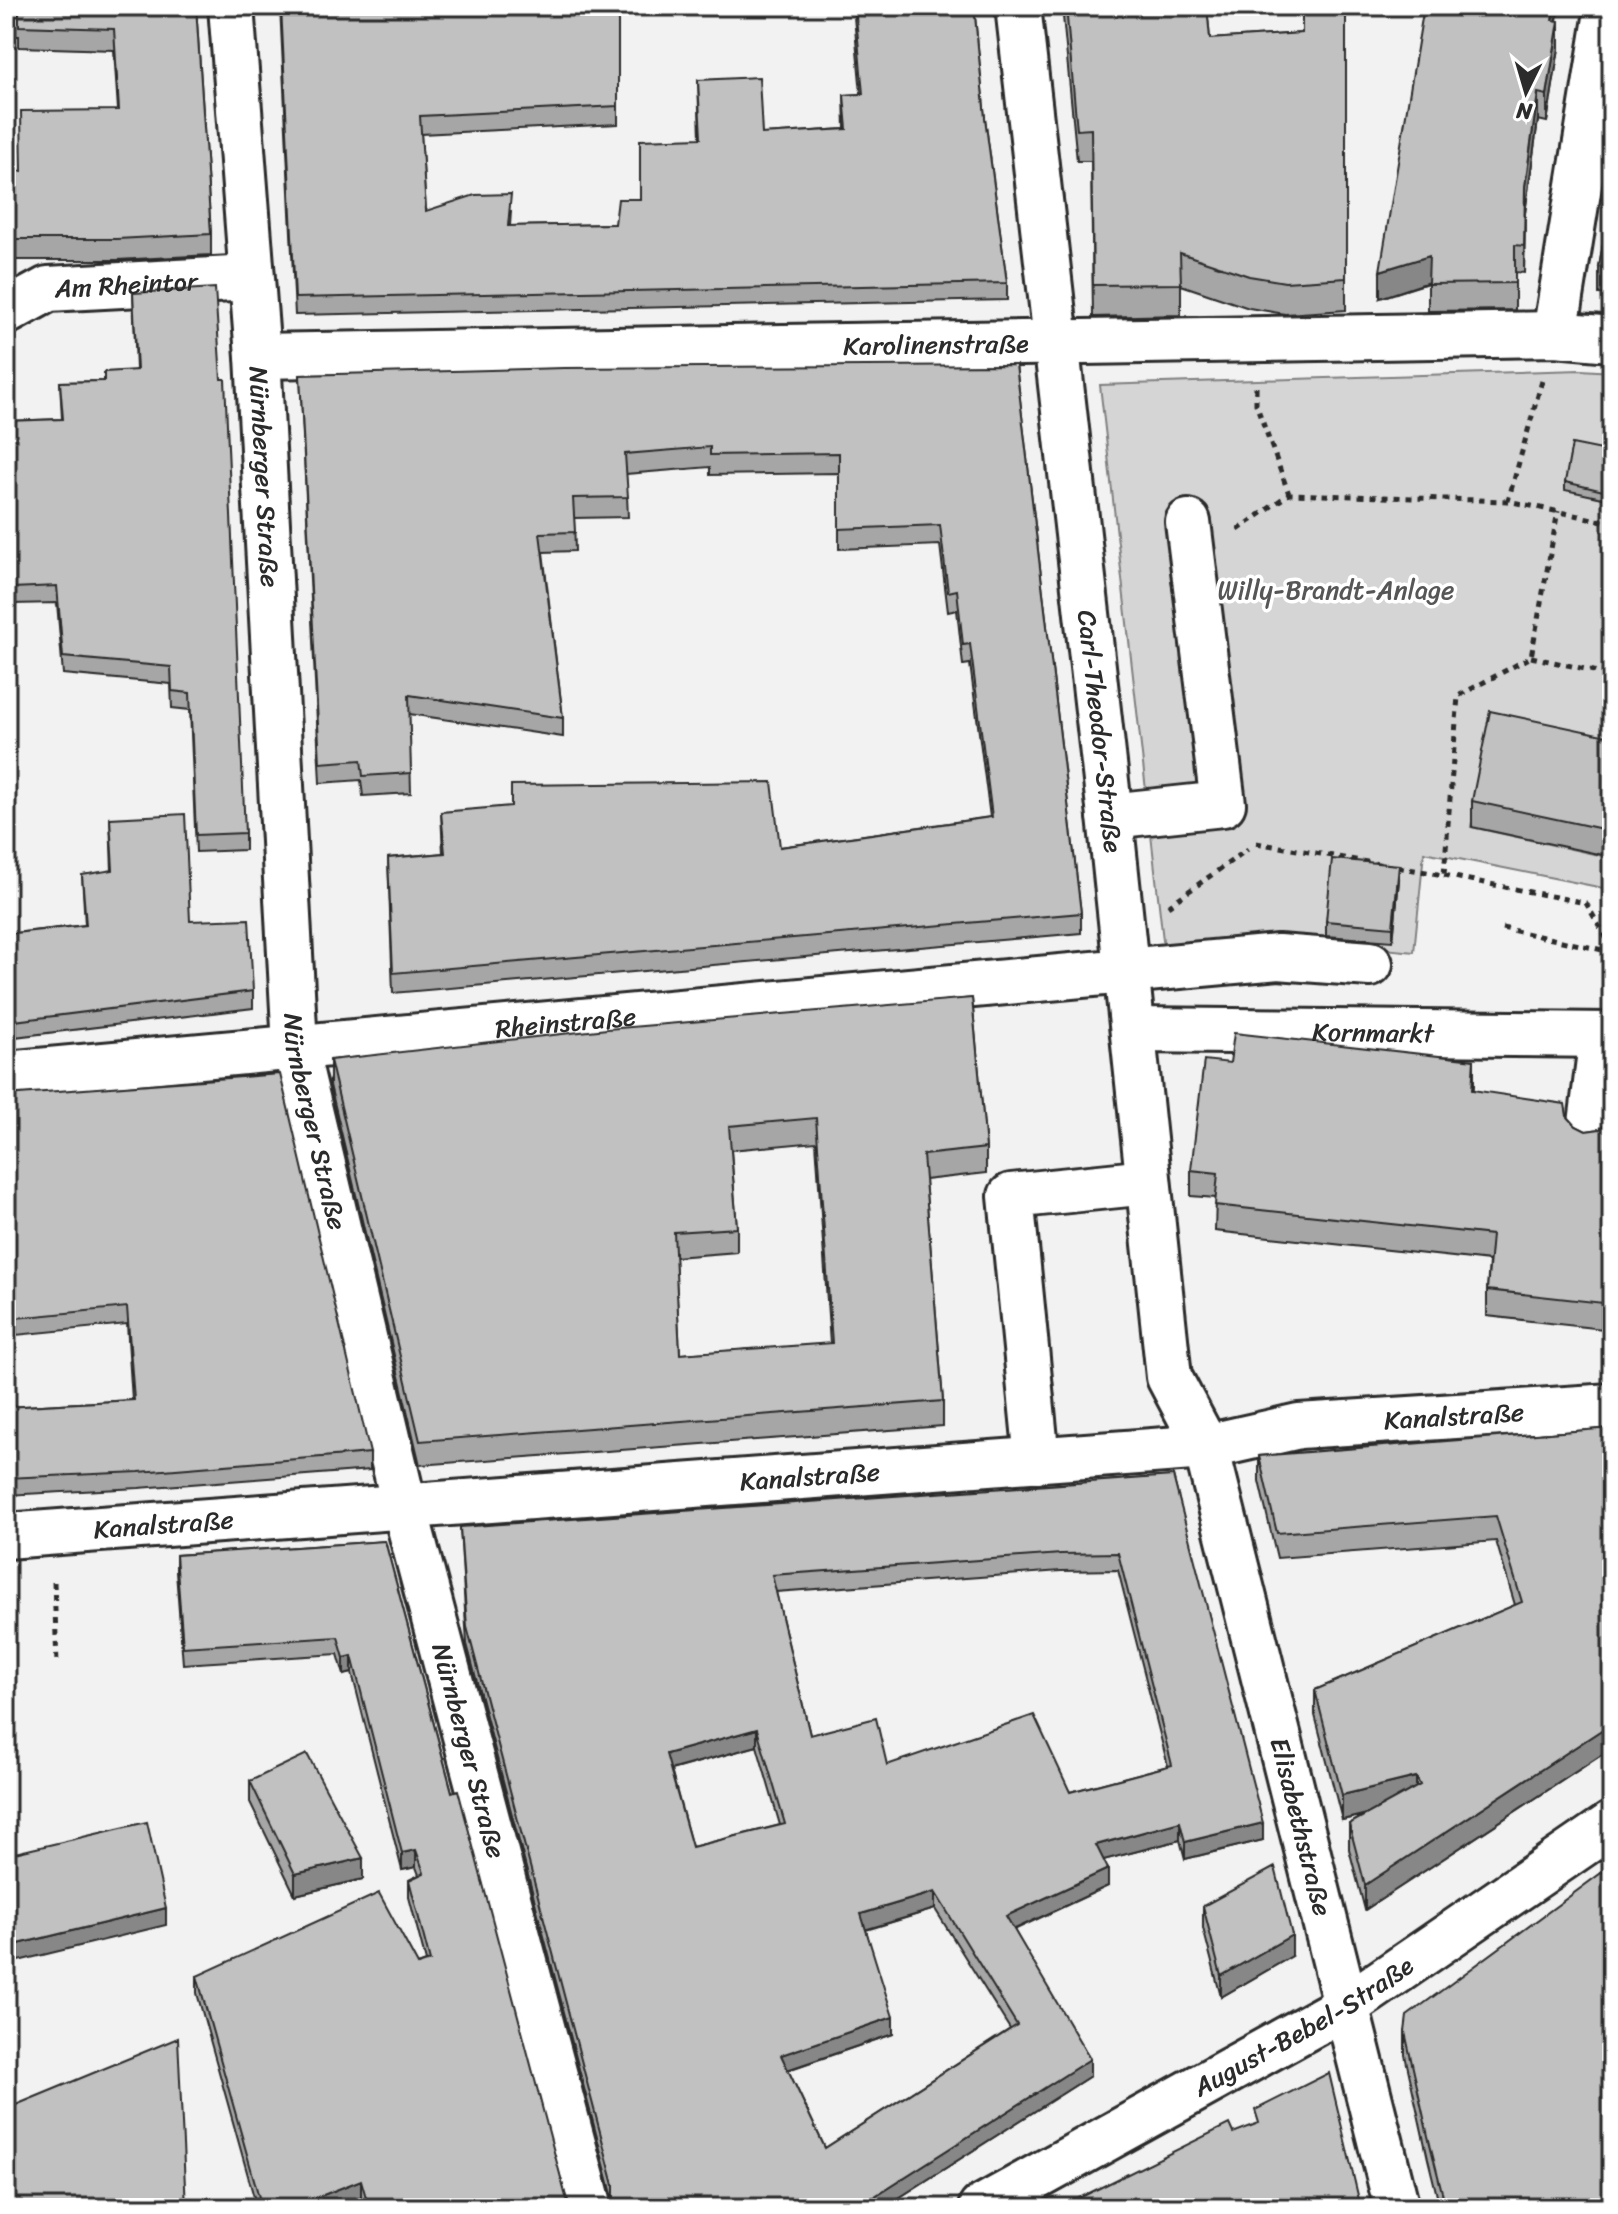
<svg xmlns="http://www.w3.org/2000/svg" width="1618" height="2214" font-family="Sriracha,sans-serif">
<rect width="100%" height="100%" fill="#f2f2f2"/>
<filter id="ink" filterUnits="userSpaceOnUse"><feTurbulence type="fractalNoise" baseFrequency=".0125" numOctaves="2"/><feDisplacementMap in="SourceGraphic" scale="16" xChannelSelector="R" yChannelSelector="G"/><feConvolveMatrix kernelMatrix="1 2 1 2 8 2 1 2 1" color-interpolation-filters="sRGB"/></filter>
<g filter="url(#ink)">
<path fill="#d5d5d5" stroke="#808080" stroke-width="2" d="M 1581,370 L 1612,372 L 1612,761 L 1488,735 L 1471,827 L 1612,858 L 1612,899 L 1603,888 L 1424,852 L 1414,952 L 1275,938 L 1164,949 L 1100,385 Z"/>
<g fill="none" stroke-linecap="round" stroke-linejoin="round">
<g stroke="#2b2b2b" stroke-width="50">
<g id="minor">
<path id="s1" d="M 231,6 L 258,356 L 295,1047 L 405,1509 L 590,2208"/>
<path id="s2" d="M 1018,6 L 1110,816 L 1169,1377 L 1206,1447 L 1397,2208"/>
<path id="s3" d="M 6,312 L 48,289 L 251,278"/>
<path d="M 1555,334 L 1608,6"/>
<path id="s4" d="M 258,356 L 1555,334 L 1612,339"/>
<path d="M 1110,816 L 1223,804 L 1188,522"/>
<path id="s5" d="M 1133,1030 L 1612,1035"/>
<path id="s6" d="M 6,1074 L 1278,957 L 1370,964"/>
<path d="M 1590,1132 L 1602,1035"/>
<path d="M 1037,1460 L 1011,1196 L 1148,1182"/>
<path id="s7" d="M 6,1536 L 1206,1447 L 1299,1426 L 1612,1406"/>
<path id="s8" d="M 981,2208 L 1348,2005 L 1612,1824"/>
</g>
</g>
<path stroke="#2b2b2b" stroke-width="5" stroke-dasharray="6 6" stroke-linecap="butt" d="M 1542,381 L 1508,501 L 1612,523
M 1256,387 L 1256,404 L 1289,494
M 1238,530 L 1289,494 L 1508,501
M 1531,657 L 1612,675
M 1256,843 L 1444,875 L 1458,696 L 1531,657 L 1558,511
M 1444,875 L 1586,903 L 1612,948
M 1168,906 L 1248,849
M 1502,928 L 1612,952
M 54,1582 L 57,1664"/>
<use href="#minor" stroke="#fff" stroke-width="44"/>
</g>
<path fill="#a6a6a6" stroke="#2b2b2b" stroke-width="2" fill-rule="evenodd" d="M 6,6 L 196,6 L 211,234 L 211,255 L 117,260 L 6,260 L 6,172 L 22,171 L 118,110 L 114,50 L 19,47 L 19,36 L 6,36 Z
M 280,6 L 618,6 L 618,124 L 421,134 L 426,211 L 511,211 L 510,226 L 615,224 L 700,138 L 698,80 L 762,134 L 845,129 L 844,95 L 861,94 L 853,6 L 974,6 L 985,118 L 1007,283 L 1007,300 L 295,315 Z
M 1062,6 L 1207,6 L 1210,39 L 1302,33 L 1346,13 L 1346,310 L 1285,314 L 1249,308 L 1181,285 L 1181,315 L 1093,317 L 1091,161 L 1077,161 Z
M 1559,6 L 1557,21 L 1559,48 L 1547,122 L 1538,120 L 1525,213 L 1524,273 L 1515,272 L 1515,310 L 1428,311 L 1428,283 L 1380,298 Z
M 1612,193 L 1612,295 L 1599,294 L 1599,267 Z
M 133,293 L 245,833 L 245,850 L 196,852 L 190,710 L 172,708 L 171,684 L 63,674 L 57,603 L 12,604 L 9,669 L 6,669 L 6,421 L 62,419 L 60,382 L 104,381 L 136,370 Z
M 1016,365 L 1081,913 L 1081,933 L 393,993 L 388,858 L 443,853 L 441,812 L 780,847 L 990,817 L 970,664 L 963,665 L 957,610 L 948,612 L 940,545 L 839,549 L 839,473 L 710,475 L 710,467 L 626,474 L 628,517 L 574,518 L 575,551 L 543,552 L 563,718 L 563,737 L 409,714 L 411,793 L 363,796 L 361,780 L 320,783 L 300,375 Z
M 1612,452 L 1612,500 L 1565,490 L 1565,482 Z
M 1612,737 L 1612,857 L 1472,827 L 1472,801 Z
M 110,818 L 190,921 L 253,991 L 253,1008 L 6,1038 L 6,934 L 85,925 L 82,875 L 112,871 Z
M 1399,880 L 1393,941 L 1326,936 L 1326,921 Z
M 972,998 L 986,1148 L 986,1173 L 925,1180 L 943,1401 L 943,1426 L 420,1465 L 330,1085 L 330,1060 ZM 816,1142 L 830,1344 L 680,1354 L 675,1257 L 737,1252 L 737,1228 L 731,1150 Z
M 1474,1090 L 1567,1116 L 1576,1126 L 1586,1131 L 1600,1129 L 1610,1120 L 1612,1116 L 1612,1330 L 1487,1316 L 1487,1290 L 1489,1261 L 1215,1231 L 1216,1198 L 1191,1196 L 1191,1170 Z
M 6,1095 L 370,1453 L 370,1470 L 139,1488 L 6,1495 L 6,1407 L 132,1400 L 127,1324 L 6,1336 Z
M 1612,1428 L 1612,1748 L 1365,1910 L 1349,1849 L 1349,1824 L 1365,1815 L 1342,1820 L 1315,1715 L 1315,1690 L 1515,1605 L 1496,1541 L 1277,1558 L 1259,1481 L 1259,1456 Z
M 1173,1476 L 1263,1840 L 1185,1859 L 1180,1840 L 1103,1860 L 1108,1886 L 1014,1930 L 1090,2076 L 883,2208 L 613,2198 L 467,1644 L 460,1527 ZM 1118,1570 L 1168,1766 L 1070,1792 L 887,1765 L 810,1735 L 776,1592 L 1061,1571 ZM 757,1746 L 780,1825 L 692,1847 L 671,1770 ZM 935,1909 L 1010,2029 L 825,2148 L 788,2070 L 893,2034 L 866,1930 Z
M 385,1541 L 452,1792 L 566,2197 L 572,2208 L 364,2208 L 361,2197 L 333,2208 L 257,2208 L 197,1993 L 197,1976 L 418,1965 L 426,1962 L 409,1897 L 409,1880 L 419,1875 L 416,1867 L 402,1870 L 352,1673 L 344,1675 L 338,1654 L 183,1664 L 176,1572 L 176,1555 Z
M 250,1781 L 363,1879 L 295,1895 L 250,1802 Z
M 1203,1906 L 1292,1956 L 1221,1997 L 1203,1928 Z
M 1405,2032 L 1612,2208 L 1440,2208 L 1428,2159 L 1405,2055 Z"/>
<path fill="#878787" stroke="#2b2b2b" stroke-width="2" d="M 1555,6 L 1559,6 L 1552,47 L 1552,20 Z
M 1559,21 L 1559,48 L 1547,122 L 1547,95 Z
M 1538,93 L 1538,120 L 1525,213 L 1524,273 L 1525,186 Z
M 1429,256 L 1429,282 L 1380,298 L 1380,271 Z
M 1399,865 L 1399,880 L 1393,941 L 1393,927 Z
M 1474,1060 L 1474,1086 L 1472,1116 L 1472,1090 Z
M 352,1656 L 352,1673 L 344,1675 L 344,1658 Z
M 1612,1723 L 1612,1748 L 1365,1910 L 1365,1885 Z
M 757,1729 L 757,1746 L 666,1771 L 666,1754 Z
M 1416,1777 L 1416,1802 L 1342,1820 L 1342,1795 Z
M 1180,1822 L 1180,1840 L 1096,1862 L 1096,1845 Z
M 1263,1823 L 1263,1840 L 1185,1859 L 1185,1842 Z
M 416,1850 L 416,1867 L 402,1870 L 402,1853 Z
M 363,1858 L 363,1879 L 295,1895 L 295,1874 Z
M 1108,1869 L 1108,1886 L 1006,1933 L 1006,1916 Z
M 935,1892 L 935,1909 L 861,1931 L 861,1914 Z
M 166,1908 L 166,1925 L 6,1964 L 6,1947 Z
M 1292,1935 L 1292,1956 L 1221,1997 L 1221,1976 Z
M 893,2017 L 893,2034 L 781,2072 L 781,2055 Z
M 1090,2059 L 1090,2076 L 883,2208 L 856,2208 Z
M 361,2180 L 361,2197 L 333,2208 L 290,2208 Z"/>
<path fill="#c1c1c1" stroke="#2b2b2b" stroke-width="2" fill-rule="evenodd" d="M 6,6 L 196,6 L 211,234 L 117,239 L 6,239 L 6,172 L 22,171 L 21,111 L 119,110 L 114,29 L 19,26 L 19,14 L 6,14 Z
M 281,6 L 618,6 L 618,106 L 420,116 L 426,211 L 475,195 L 511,194 L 508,226 L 615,224 L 618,199 L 640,199 L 640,140 L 701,138 L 698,80 L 759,77 L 762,134 L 847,129 L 844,95 L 863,94 L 855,6 L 974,6 L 985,118 L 1007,283 L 295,298 Z
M 1066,6 L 1207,6 L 1210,39 L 1302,33 L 1302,15 L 1346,13 L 1346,278 L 1285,282 L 1249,276 L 1180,253 L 1181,284 L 1093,285 L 1091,129 L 1077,130 Z
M 1424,6 L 1555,6 L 1552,20 L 1559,21 L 1547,95 L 1538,93 L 1525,186 L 1524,246 L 1515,245 L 1515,283 L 1428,284 L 1429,256 L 1380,271 Z
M 1612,193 L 1612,268 L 1599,267 Z
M 215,288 L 221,379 L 225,379 L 245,833 L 196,835 L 190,693 L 172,691 L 171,667 L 63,657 L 57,586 L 12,588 L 9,653 L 6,652 L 6,421 L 63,419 L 60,382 L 104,381 L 104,372 L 137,370 L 133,293 Z
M 1016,365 L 1081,913 L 393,973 L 388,858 L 445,853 L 441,812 L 511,806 L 511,785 L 772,782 L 780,847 L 992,817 L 970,644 L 963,645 L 957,590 L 948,592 L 940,525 L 839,529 L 839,453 L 710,455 L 710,447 L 625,454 L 628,497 L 573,498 L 575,532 L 540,533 L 563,718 L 409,695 L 411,773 L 363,776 L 361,760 L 320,763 L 300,375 L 564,368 Z
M 1572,444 L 1612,452 L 1612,493 L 1565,482 Z
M 1490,711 L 1612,737 L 1612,831 L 1472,801 Z
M 185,814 L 190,921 L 249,919 L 253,991 L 6,1022 L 6,934 L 86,925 L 82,875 L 113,870 L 110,818 Z
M 1332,859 L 1399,865 L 1393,927 L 1326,921 Z
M 972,998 L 986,1148 L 923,1155 L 943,1401 L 420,1441 L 330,1060 L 607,1029 ZM 816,1118 L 832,1343 L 680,1354 L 674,1232 L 737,1228 L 729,1126 Z
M 1234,1033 L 1474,1060 L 1472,1090 L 1565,1104 L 1567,1116 L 1576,1126 L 1586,1131 L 1600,1129 L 1610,1120 L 1612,1116 L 1612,1304 L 1487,1290 L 1492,1235 L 1215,1205 L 1218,1173 L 1191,1170 L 1204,1060 L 1230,1063 Z
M 280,1074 L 370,1453 L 139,1472 L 6,1478 L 6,1407 L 134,1400 L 127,1307 L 6,1319 L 6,1095 Z
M 1612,1428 L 1612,1723 L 1365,1885 L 1349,1824 L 1420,1785 L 1416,1777 L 1342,1795 L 1315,1690 L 1522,1602 L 1496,1516 L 1277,1533 L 1259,1456 Z
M 1173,1476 L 1263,1823 L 1185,1842 L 1180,1822 L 1096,1845 L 1108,1869 L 1006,1916 L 1090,2059 L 856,2208 L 608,2208 L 614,2197 L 614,2185 L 467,1627 L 460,1527 ZM 1118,1553 L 1172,1765 L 1070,1792 L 1034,1715 L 887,1765 L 876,1718 L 810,1735 L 772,1575 L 1061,1554 ZM 757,1729 L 785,1824 L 692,1847 L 666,1754 ZM 935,1892 L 1017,2025 L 825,2148 L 781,2055 L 893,2017 L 861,1914 Z
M 385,1541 L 452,1792 L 458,1790 L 566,2197 L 572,2208 L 369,2208 L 361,2180 L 290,2208 L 262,2208 L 197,1976 L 379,1893 L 418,1965 L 430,1961 L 409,1880 L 424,1873 L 416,1850 L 402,1853 L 352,1656 L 344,1658 L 338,1637 L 183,1647 L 176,1555 Z
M 307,1754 L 363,1858 L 295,1874 L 250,1781 Z
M 147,1822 L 166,1908 L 6,1947 L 6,1855 Z
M 1612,1865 L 1612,2208 L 1446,2208 L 1428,2136 L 1405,2032 L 1407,2016 Z
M 1275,1867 L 1292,1935 L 1221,1976 L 1203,1906 Z
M 178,2038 L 186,2208 L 6,2208 L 6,2109 Z
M 1329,2073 L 1361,2208 L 1059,2208 L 1229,2124 L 1233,2133 L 1259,2123 L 1255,2110 Z"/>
</g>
<g text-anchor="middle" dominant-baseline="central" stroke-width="7" stroke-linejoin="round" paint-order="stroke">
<g font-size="26" fill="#2b2b2b" stroke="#fff">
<text stroke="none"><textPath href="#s3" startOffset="126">Am Rheintor</textPath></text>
<text stroke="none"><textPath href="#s4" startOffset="678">Karolinenstraße</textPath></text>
<text stroke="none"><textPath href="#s1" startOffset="472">Nürnberger Straße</textPath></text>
<text stroke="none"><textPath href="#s2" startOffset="730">Carl-Theodor-Straße</textPath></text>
<text stroke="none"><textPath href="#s6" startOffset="562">Rheinstraße</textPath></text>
<text stroke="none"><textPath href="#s5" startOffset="240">Kornmarkt</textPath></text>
<text stroke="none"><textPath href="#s1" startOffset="1120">Nürnberger Straße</textPath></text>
<text stroke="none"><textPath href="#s7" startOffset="1454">Kanalstraße</textPath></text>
<text stroke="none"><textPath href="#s7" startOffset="806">Kanalstraße</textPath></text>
<text stroke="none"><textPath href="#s7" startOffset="158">Kanalstraße</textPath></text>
<text stroke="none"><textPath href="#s1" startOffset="1768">Nürnberger Straße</textPath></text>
<text stroke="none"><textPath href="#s2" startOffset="1850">Elisabethstraße</textPath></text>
<text stroke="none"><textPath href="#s8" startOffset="370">August-Bebel-Straße</textPath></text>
</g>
<g font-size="26" fill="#565656" stroke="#fff">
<text x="1336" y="590">Willy-Brandt-Anlage</text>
</g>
</g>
<rect width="1618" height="2214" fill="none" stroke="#fff" stroke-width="32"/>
<rect x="16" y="16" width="1586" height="2182" fill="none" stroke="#2b2b2b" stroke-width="3" filter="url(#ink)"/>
<g transform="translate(1526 92) rotate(185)" stroke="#ffffff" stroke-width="6" paint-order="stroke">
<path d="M0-6L14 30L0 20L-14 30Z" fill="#2b2b2b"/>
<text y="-12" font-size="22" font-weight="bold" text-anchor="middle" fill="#2b2b2b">N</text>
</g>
</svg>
